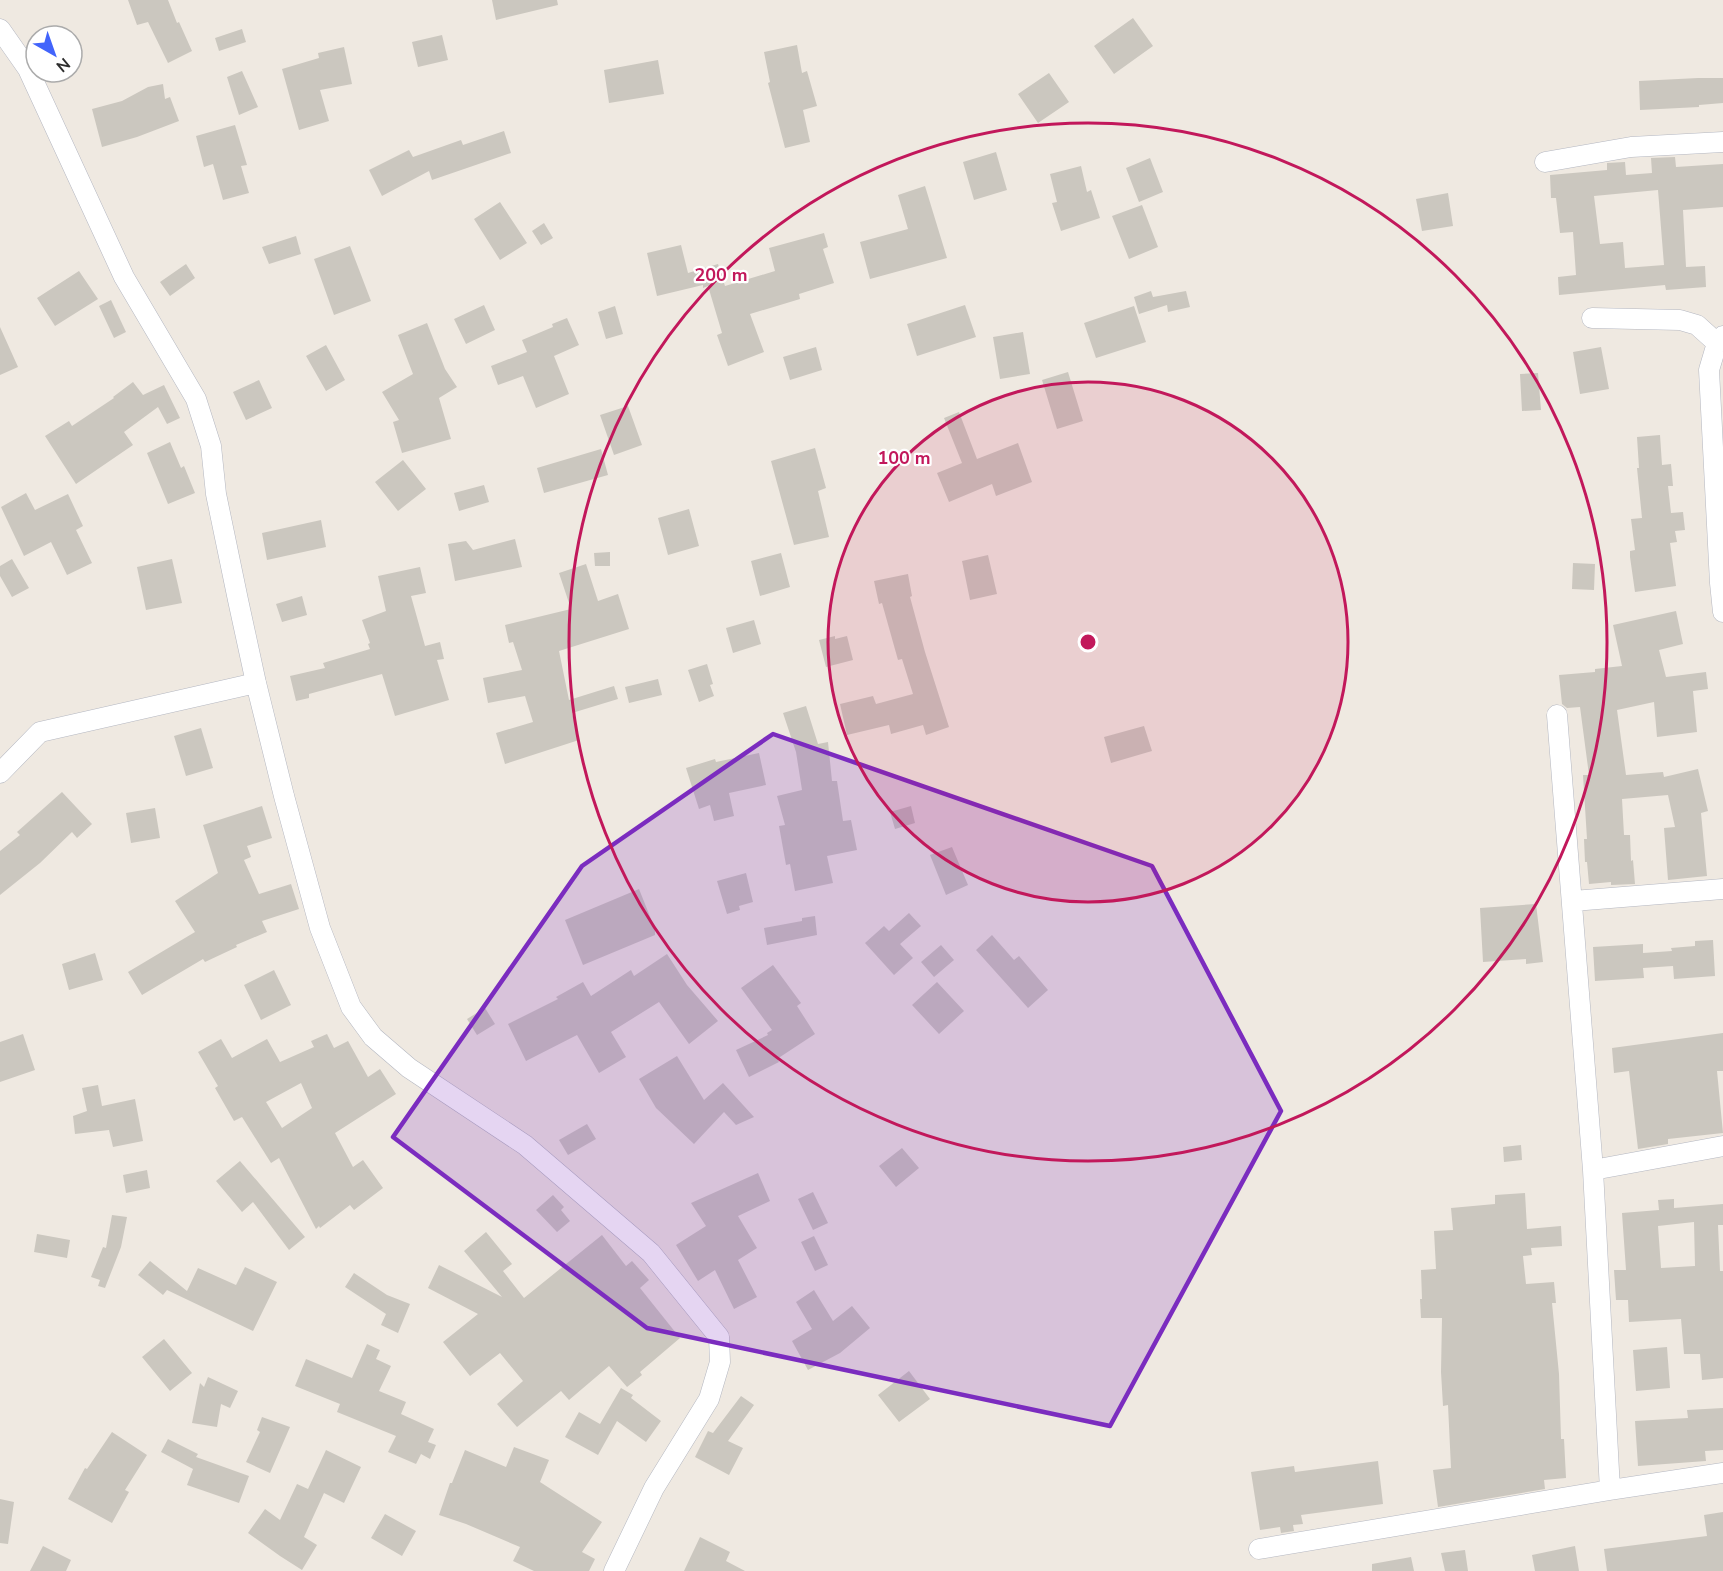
<svg xmlns="http://www.w3.org/2000/svg" width="1723" height="1571" font-family="'Nunito Sans',sans-serif">
<rect width="100%" height="100%" fill="#efe9e1"/>
<path fill="#cbc7bf" fill-rule="evenodd" d="M 128,0 L 168,0 L 177,23 L 179,22 L 192,51 L 168,63 L 148,22 L 137,25 Z
M 492,0 L 557,0 L 558,5 L 496,20 Z
M 1133,18 L 1153,46 L 1114,74 L 1094,46 Z
M 242,29 L 246,42 L 219,51 L 215,38 Z
M 442,35 L 448,60 L 418,67 L 412,42 Z
M 797,45 L 802,73 L 807,71 L 817,106 L 803,110 L 810,142 L 785,148 L 768,83 L 770,82 L 764,52 Z
M 344,47 L 352,84 L 320,90 L 329,121 L 299,130 L 282,69 L 319,58 L 318,53 Z
M 658,60 L 664,94 L 609,103 L 604,70 Z
M 242,71 L 258,107 L 239,115 L 227,77 Z
M 1049,73 L 1069,102 L 1038,123 L 1018,94 Z
M 1698,78 L 1723,78 L 1723,103 L 1699,105 L 1699,107 L 1640,110 L 1639,81 Z
M 163,84 L 165,99 L 170,97 L 179,121 L 137,137 L 102,147 L 92,109 L 122,101 L 148,87 Z
M 235,125 L 247,165 L 241,166 L 249,193 L 223,200 L 213,164 L 204,167 L 196,136 Z
M 504,131 L 511,153 L 432,180 L 429,171 L 382,196 L 369,170 L 409,150 L 413,157 L 461,140 L 463,145 Z
M 996,152 L 1007,190 L 974,200 L 963,162 Z
M 1675,157 L 1676,167 L 1723,164 L 1723,207 L 1683,210 L 1686,267 L 1705,266 L 1706,287 L 1666,290 L 1665,285 L 1559,295 L 1558,277 L 1576,275 L 1573,232 L 1560,233 L 1556,198 L 1551,198 L 1550,175 L 1607,170 L 1607,163 L 1625,162 L 1626,175 L 1652,173 L 1651,158 ZM 1658,190 L 1664,265 L 1625,268 L 1623,242 L 1600,244 L 1594,196 Z
M 1150,158 L 1163,192 L 1139,202 L 1126,168 Z
M 1081,166 L 1087,192 L 1091,190 L 1100,218 L 1061,231 L 1052,203 L 1057,202 L 1050,174 Z
M 925,186 L 947,258 L 870,279 L 860,242 L 908,229 L 898,195 Z
M 1448,193 L 1453,226 L 1422,231 L 1416,199 Z
M 500,202 L 527,243 L 500,260 L 474,219 Z
M 1142,205 L 1158,247 L 1129,259 L 1112,216 Z
M 544,223 L 553,238 L 541,245 L 532,231 Z
M 824,233 L 828,247 L 823,249 L 834,283 L 799,294 L 800,299 L 750,314 L 764,352 L 728,366 L 717,335 L 722,333 L 708,286 L 703,288 L 703,285 L 657,296 L 647,253 L 681,245 L 688,273 L 718,264 L 725,286 L 775,271 L 769,248 Z
M 296,236 L 301,254 L 269,264 L 262,247 Z
M 350,246 L 371,301 L 334,315 L 314,259 Z
M 186,264 L 195,278 L 170,296 L 160,282 Z
M 79,271 L 98,299 L 55,326 L 37,298 Z
M 1151,291 L 1153,297 L 1186,291 L 1190,307 L 1168,312 L 1167,305 L 1139,314 L 1134,297 Z
M 111,300 L 126,332 L 114,338 L 99,306 Z
M 484,305 L 495,330 L 466,344 L 454,319 Z
M 965,305 L 976,337 L 917,356 L 907,324 Z
M 615,306 L 623,334 L 606,339 L 598,312 Z
M 1134,306 L 1146,342 L 1096,358 L 1084,323 Z
M 567,318 L 579,345 L 554,356 L 569,394 L 536,408 L 523,376 L 498,385 L 491,366 L 527,352 L 522,340 L 553,327 L 552,324 Z
M 427,323 L 445,369 L 457,387 L 439,398 L 451,439 L 402,453 L 393,422 L 399,420 L 382,392 L 413,374 L 398,335 Z
M 0,327 L 18,367 L 0,375 Z
M 1023,332 L 1030,374 L 1000,379 L 993,337 Z
M 326,345 L 345,380 L 326,391 L 306,356 Z
M 816,347 L 822,370 L 790,380 L 783,357 Z
M 1601,347 L 1609,389 L 1580,394 L 1573,352 Z
M 1068,372 L 1083,421 L 1057,429 L 1042,380 Z
M 1538,373 L 1541,410 L 1522,411 L 1520,374 Z
M 259,380 L 272,408 L 246,420 L 233,392 Z
M 133,382 L 143,395 L 164,385 L 180,418 L 167,424 L 158,407 L 124,432 L 133,445 L 76,484 L 45,436 L 69,421 L 72,426 L 114,398 L 113,397 Z
M 628,406 L 642,445 L 614,455 L 600,415 Z
M 959,412 L 977,459 L 1018,443 L 1032,482 L 996,496 L 992,484 L 949,502 L 937,473 L 962,463 L 944,418 Z
M 1660,435 L 1662,465 L 1671,464 L 1673,486 L 1668,486 L 1671,513 L 1683,512 L 1685,530 L 1675,531 L 1677,542 L 1670,543 L 1676,586 L 1635,592 L 1630,557 L 1630,551 L 1635,550 L 1631,519 L 1642,518 L 1637,468 L 1639,468 L 1637,437 Z
M 170,442 L 181,468 L 184,466 L 195,493 L 168,504 L 147,453 Z
M 815,448 L 826,488 L 818,491 L 829,537 L 794,545 L 771,461 Z
M 601,449 L 608,475 L 544,493 L 537,468 Z
M 403,460 L 426,489 L 398,511 L 375,482 Z
M 484,485 L 489,502 L 459,511 L 454,493 Z
M 26,493 L 35,510 L 68,494 L 83,526 L 76,530 L 92,563 L 67,575 L 51,542 L 24,556 L 1,507 Z
M 689,509 L 699,546 L 668,555 L 658,518 Z
M 321,520 L 326,547 L 267,560 L 262,533 Z
M 515,539 L 522,567 L 455,581 L 448,544 L 466,541 L 473,550 Z
M 610,552 L 610,566 L 595,566 L 594,553 Z
M 781,553 L 790,587 L 760,596 L 751,561 Z
M 988,555 L 997,594 L 970,600 L 962,561 Z
M 12,559 L 29,588 L 12,597 L 0,576 L 0,566 Z
M 172,559 L 182,603 L 146,610 L 137,567 Z
M 1573,563 L 1595,564 L 1594,590 L 1572,589 Z
M 586,564 L 598,601 L 618,594 L 629,629 L 559,651 L 569,700 L 614,686 L 618,699 L 572,713 L 579,740 L 505,764 L 496,733 L 533,722 L 525,696 L 488,703 L 483,678 L 522,670 L 513,642 L 509,643 L 505,625 L 571,609 L 559,573 Z
M 420,567 L 426,593 L 411,596 L 425,646 L 440,642 L 444,659 L 437,660 L 449,700 L 395,716 L 382,674 L 309,694 L 309,698 L 296,701 L 290,676 L 325,668 L 323,663 L 370,649 L 368,644 L 370,643 L 362,620 L 386,611 L 378,576 Z
M 908,574 L 912,596 L 910,597 L 925,652 L 949,727 L 926,735 L 923,725 L 891,734 L 889,725 L 847,735 L 840,704 L 873,696 L 876,704 L 913,694 L 902,659 L 898,660 L 882,603 L 879,604 L 874,581 Z
M 302,596 L 307,615 L 282,622 L 276,604 Z
M 1676,611 L 1683,644 L 1659,650 L 1666,677 L 1706,672 L 1708,689 L 1693,691 L 1697,732 L 1657,737 L 1654,702 L 1617,710 L 1626,775 L 1663,772 L 1664,777 L 1698,769 L 1708,811 L 1701,813 L 1707,876 L 1668,880 L 1664,828 L 1675,827 L 1668,795 L 1622,799 L 1624,835 L 1630,835 L 1631,861 L 1633,860 L 1635,884 L 1611,885 L 1611,882 L 1589,884 L 1587,862 L 1585,862 L 1584,839 L 1587,839 L 1583,775 L 1589,775 L 1580,707 L 1567,708 L 1562,704 L 1559,675 L 1595,672 L 1595,669 L 1622,666 L 1613,625 Z
M 754,620 L 761,644 L 733,653 L 726,628 Z
M 835,636 L 835,639 L 847,636 L 853,660 L 826,667 L 819,640 Z
M 707,664 L 713,684 L 710,685 L 714,696 L 699,702 L 688,670 Z
M 658,679 L 662,695 L 629,703 L 625,687 Z
M 806,706 L 818,744 L 828,742 L 832,781 L 837,781 L 843,821 L 851,820 L 857,850 L 827,856 L 833,883 L 795,891 L 790,864 L 786,865 L 779,826 L 785,825 L 777,796 L 802,790 L 796,752 L 783,713 Z
M 1144,726 L 1152,751 L 1111,763 L 1104,737 Z
M 201,728 L 213,768 L 186,776 L 174,736 Z
M 759,753 L 766,785 L 729,793 L 734,816 L 714,821 L 710,805 L 699,809 L 686,768 L 715,759 L 716,762 Z
M 62,792 L 92,824 L 77,838 L 72,832 L 40,863 L 0,895 L 0,851 L 20,835 L 17,832 Z
M 262,806 L 272,838 L 247,846 L 251,857 L 244,860 L 259,894 L 291,884 L 299,909 L 262,921 L 267,932 L 236,945 L 237,947 L 205,962 L 203,959 L 142,995 L 128,972 L 195,932 L 175,901 L 218,873 L 203,825 Z
M 911,806 L 915,823 L 895,829 L 890,812 Z
M 155,808 L 160,838 L 131,843 L 126,813 Z
M 952,847 L 968,885 L 946,895 L 930,855 Z
M 746,873 L 753,902 L 739,906 L 740,910 L 727,914 L 717,881 Z
M 639,889 L 655,929 L 655,935 L 583,965 L 565,920 Z
M 1536,904 L 1543,962 L 1526,964 L 1526,959 L 1483,962 L 1480,908 Z
M 909,913 L 921,926 L 900,944 L 913,958 L 894,975 L 865,943 L 884,926 L 889,931 Z
M 815,916 L 817,935 L 767,945 L 764,928 L 802,921 L 802,918 Z
M 992,935 L 1014,960 L 1019,956 L 1048,990 L 1028,1008 L 976,950 Z
M 1713,940 L 1715,976 L 1674,979 L 1673,966 L 1643,968 L 1644,978 L 1595,981 L 1593,947 L 1643,944 L 1643,953 L 1672,951 L 1671,948 L 1695,946 L 1695,941 Z
M 941,945 L 954,960 L 934,977 L 921,962 Z
M 95,953 L 103,980 L 69,990 L 62,964 Z
M 667,954 L 687,985 L 718,1021 L 689,1044 L 659,1002 L 611,1032 L 626,1057 L 599,1073 L 577,1035 L 526,1061 L 508,1024 L 558,999 L 556,997 L 583,982 L 591,996 L 631,970 L 634,976 Z
M 773,965 L 801,1003 L 797,1006 L 815,1034 L 777,1059 L 779,1062 L 749,1077 L 736,1050 L 768,1035 L 767,1033 L 772,1030 L 741,988 Z
M 274,970 L 291,1005 L 261,1020 L 244,985 Z
M 937,982 L 964,1011 L 939,1034 L 912,1005 Z
M 485,1008 L 495,1024 L 477,1035 L 467,1019 Z
M 1723,1033 L 1723,1071 L 1717,1071 L 1723,1133 L 1668,1139 L 1668,1144 L 1638,1149 L 1629,1071 L 1614,1073 L 1612,1048 Z
M 23,1034 L 35,1070 L 0,1082 L 0,1042 Z
M 327,1034 L 334,1048 L 348,1041 L 368,1077 L 380,1069 L 396,1094 L 335,1133 L 353,1167 L 363,1160 L 383,1188 L 354,1210 L 350,1205 L 320,1228 L 319,1226 L 316,1229 L 279,1158 L 271,1163 L 242,1117 L 234,1121 L 215,1088 L 218,1086 L 198,1052 L 221,1039 L 232,1058 L 267,1039 L 280,1062 L 314,1047 L 311,1041 ZM 301,1083 L 312,1108 L 282,1128 L 266,1102 Z
M 677,1056 L 704,1100 L 723,1083 L 754,1117 L 736,1125 L 724,1112 L 694,1144 L 656,1108 L 639,1079 Z
M 98,1085 L 102,1106 L 135,1099 L 143,1141 L 113,1147 L 109,1130 L 75,1134 L 73,1116 L 87,1111 L 82,1088 Z
M 587,1124 L 596,1139 L 568,1155 L 559,1140 Z
M 1521,1145 L 1522,1160 L 1504,1162 L 1503,1147 Z
M 902,1148 L 919,1168 L 896,1187 L 879,1166 Z
M 240,1161 L 305,1237 L 289,1250 L 253,1202 L 242,1212 L 216,1181 Z
M 147,1170 L 150,1188 L 126,1193 L 123,1175 Z
M 758,1173 L 770,1201 L 738,1216 L 757,1248 L 738,1260 L 757,1297 L 734,1309 L 715,1270 L 698,1281 L 676,1245 L 706,1226 L 691,1203 Z
M 813,1192 L 828,1223 L 813,1230 L 798,1199 Z
M 1525,1193 L 1527,1229 L 1561,1226 L 1562,1246 L 1531,1248 L 1532,1255 L 1523,1256 L 1526,1284 L 1554,1282 L 1556,1303 L 1552,1303 L 1559,1374 L 1561,1439 L 1564,1439 L 1566,1478 L 1544,1480 L 1545,1489 L 1438,1507 L 1433,1470 L 1451,1468 L 1448,1405 L 1443,1406 L 1441,1372 L 1442,1318 L 1421,1318 L 1420,1299 L 1422,1299 L 1421,1270 L 1436,1269 L 1434,1231 L 1453,1230 L 1451,1208 L 1495,1204 L 1495,1195 Z
M 553,1195 L 564,1207 L 561,1210 L 570,1221 L 557,1232 L 536,1210 Z
M 1674,1199 L 1674,1208 L 1723,1204 L 1723,1225 L 1718,1225 L 1720,1271 L 1723,1271 L 1723,1378 L 1702,1380 L 1700,1354 L 1684,1354 L 1681,1319 L 1629,1322 L 1628,1300 L 1616,1300 L 1614,1270 L 1626,1270 L 1622,1213 L 1659,1210 L 1658,1200 ZM 1694,1222 L 1695,1266 L 1661,1268 L 1658,1226 Z
M 112,1215 L 127,1217 L 121,1247 L 105,1288 L 98,1286 L 100,1280 L 91,1277 L 103,1247 L 106,1248 Z
M 486,1232 L 512,1264 L 503,1271 L 524,1298 L 602,1235 L 626,1266 L 632,1261 L 649,1280 L 640,1288 L 680,1338 L 640,1372 L 642,1375 L 627,1387 L 609,1366 L 569,1400 L 561,1391 L 517,1427 L 497,1404 L 523,1381 L 500,1353 L 470,1376 L 443,1342 L 478,1314 L 428,1288 L 439,1265 L 502,1297 L 464,1251 Z
M 37,1234 L 70,1240 L 67,1258 L 34,1252 Z
M 814,1236 L 828,1265 L 815,1271 L 801,1242 Z
M 150,1261 L 187,1291 L 198,1268 L 236,1285 L 245,1267 L 277,1282 L 253,1331 L 167,1290 L 163,1295 L 138,1275 Z
M 354,1273 L 387,1295 L 410,1304 L 398,1333 L 381,1325 L 386,1314 L 345,1287 Z
M 814,1290 L 833,1321 L 852,1306 L 870,1328 L 840,1353 L 808,1370 L 792,1341 L 812,1329 L 796,1302 Z
M 164,1339 L 192,1373 L 170,1391 L 142,1357 Z
M 367,1344 L 380,1350 L 376,1359 L 391,1366 L 379,1391 L 406,1402 L 401,1414 L 434,1429 L 428,1442 L 436,1445 L 430,1459 L 421,1454 L 416,1464 L 388,1452 L 396,1436 L 337,1412 L 340,1404 L 295,1386 L 306,1359 L 352,1378 Z
M 1667,1347 L 1670,1388 L 1636,1391 L 1633,1350 Z
M 909,1371 L 930,1399 L 899,1422 L 878,1395 Z
M 208,1377 L 238,1391 L 230,1408 L 221,1404 L 217,1427 L 192,1423 L 200,1383 L 204,1387 Z
M 621,1388 L 633,1395 L 631,1398 L 661,1421 L 646,1442 L 617,1421 L 598,1455 L 565,1437 L 579,1412 L 600,1424 Z
M 741,1396 L 754,1405 L 728,1441 L 743,1448 L 729,1475 L 695,1457 L 708,1431 L 713,1433 Z
M 1723,1408 L 1723,1450 L 1705,1451 L 1706,1461 L 1638,1466 L 1635,1421 L 1688,1418 L 1687,1410 Z
M 262,1417 L 290,1427 L 270,1473 L 246,1462 L 260,1432 L 257,1430 Z
M 112,1432 L 147,1455 L 125,1490 L 129,1492 L 112,1523 L 68,1499 L 85,1468 L 87,1469 Z
M 168,1439 L 198,1454 L 196,1457 L 249,1476 L 239,1503 L 187,1485 L 193,1469 L 161,1452 Z
M 514,1447 L 549,1460 L 540,1482 L 602,1522 L 582,1552 L 595,1559 L 589,1571 L 534,1571 L 513,1561 L 520,1547 L 466,1524 L 439,1515 L 450,1483 L 452,1483 L 465,1450 L 506,1467 Z
M 326,1450 L 361,1467 L 344,1503 L 324,1493 L 304,1537 L 317,1545 L 302,1570 L 280,1556 L 248,1533 L 265,1509 L 280,1520 L 297,1484 L 308,1489 Z
M 1378,1461 L 1383,1504 L 1301,1515 L 1303,1524 L 1293,1525 L 1294,1531 L 1281,1533 L 1280,1527 L 1260,1530 L 1251,1472 L 1294,1466 L 1295,1472 Z
M 0,1499 L 14,1502 L 8,1544 L 0,1543 Z
M 1723,1512 L 1723,1571 L 1607,1571 L 1604,1549 L 1707,1536 L 1704,1515 Z
M 385,1514 L 416,1531 L 402,1556 L 371,1538 Z
M 700,1537 L 730,1552 L 726,1561 L 745,1571 L 684,1571 Z
M 43,1546 L 71,1560 L 66,1571 L 30,1571 Z
M 1575,1546 L 1579,1571 L 1535,1571 L 1532,1555 Z
M 1465,1550 L 1468,1571 L 1445,1571 L 1441,1553 Z
M 1411,1557 L 1414,1571 L 1372,1571 L 1372,1564 Z"/>
<g fill="none" stroke-linecap="round" stroke-linejoin="round">
<g stroke="#b4b7c1" stroke-width="21">
<path id="street" d="M 0,29 L 28,69 L 124,277 L 196,399 L 211,446 L 216,494 L 238,600 L 256,683 L 284,796 L 320,928 L 351,1007 L 373,1037 L 409,1068 L 525,1145 L 651,1253 L 719,1337 L 720,1362 L 709,1399 L 654,1488 L 614,1571
M 1545,162 L 1631,147 L 1723,142
M 1592,318 L 1680,320 L 1697,325 L 1717,343
M 1723,336 L 1717,343 L 1709,370 L 1720,583 L 1723,612
M 1557,715 L 1593,1170 L 1610,1490
M 0,773 L 40,732 L 256,683
M 1573,901 L 1723,889
M 1593,1170 L 1723,1146
M 1259,1549 L 1610,1490 L 1723,1473"/>
</g>
<use href="#street" stroke="#fff" stroke-width="20"/>
</g>
<path fill="#7b2cbf" fill-opacity="0.2" stroke="#7b2cbf" stroke-width="4.5" stroke-linejoin="round" d="M 773,734 L 1152,866 L 1281,1111 L 1110,1426 L 647,1328 L 393,1137 L 582,866 Z"/>
<circle cx="1088" cy="642" r="260" fill="#c2185b" fill-opacity=".12"/>
<g fill="none" stroke="#c2185b" stroke-width="3">
<circle cx="1088" cy="642" r="260"/>
<circle cx="1088" cy="642" r="519"/>
</g>
<circle cx="1088" cy="642" r="9" fill="#c2185b" stroke="#fff" stroke-width="3"/>
<g font-size="18" text-anchor="middle" font-weight="bold" fill="#c2185b" stroke="#fff" stroke-width="4.5" stroke-linejoin="round" paint-order="stroke">
<text x="721" y="281">200 m</text>
<text x="904" y="464">100 m</text>
</g>
<g transform="translate(54 54) rotate(140)"><circle r="28" fill="#ffffff" stroke="#ababab" stroke-width="1.5"/>
<path d="M0-4.5L10 22L0 15L-10 22Z" fill="#4264fb"/>
<text y="-9" font-size="16" font-weight="bold" text-anchor="middle" fill="#2e2e2e">N</text>
</g>
</svg>
